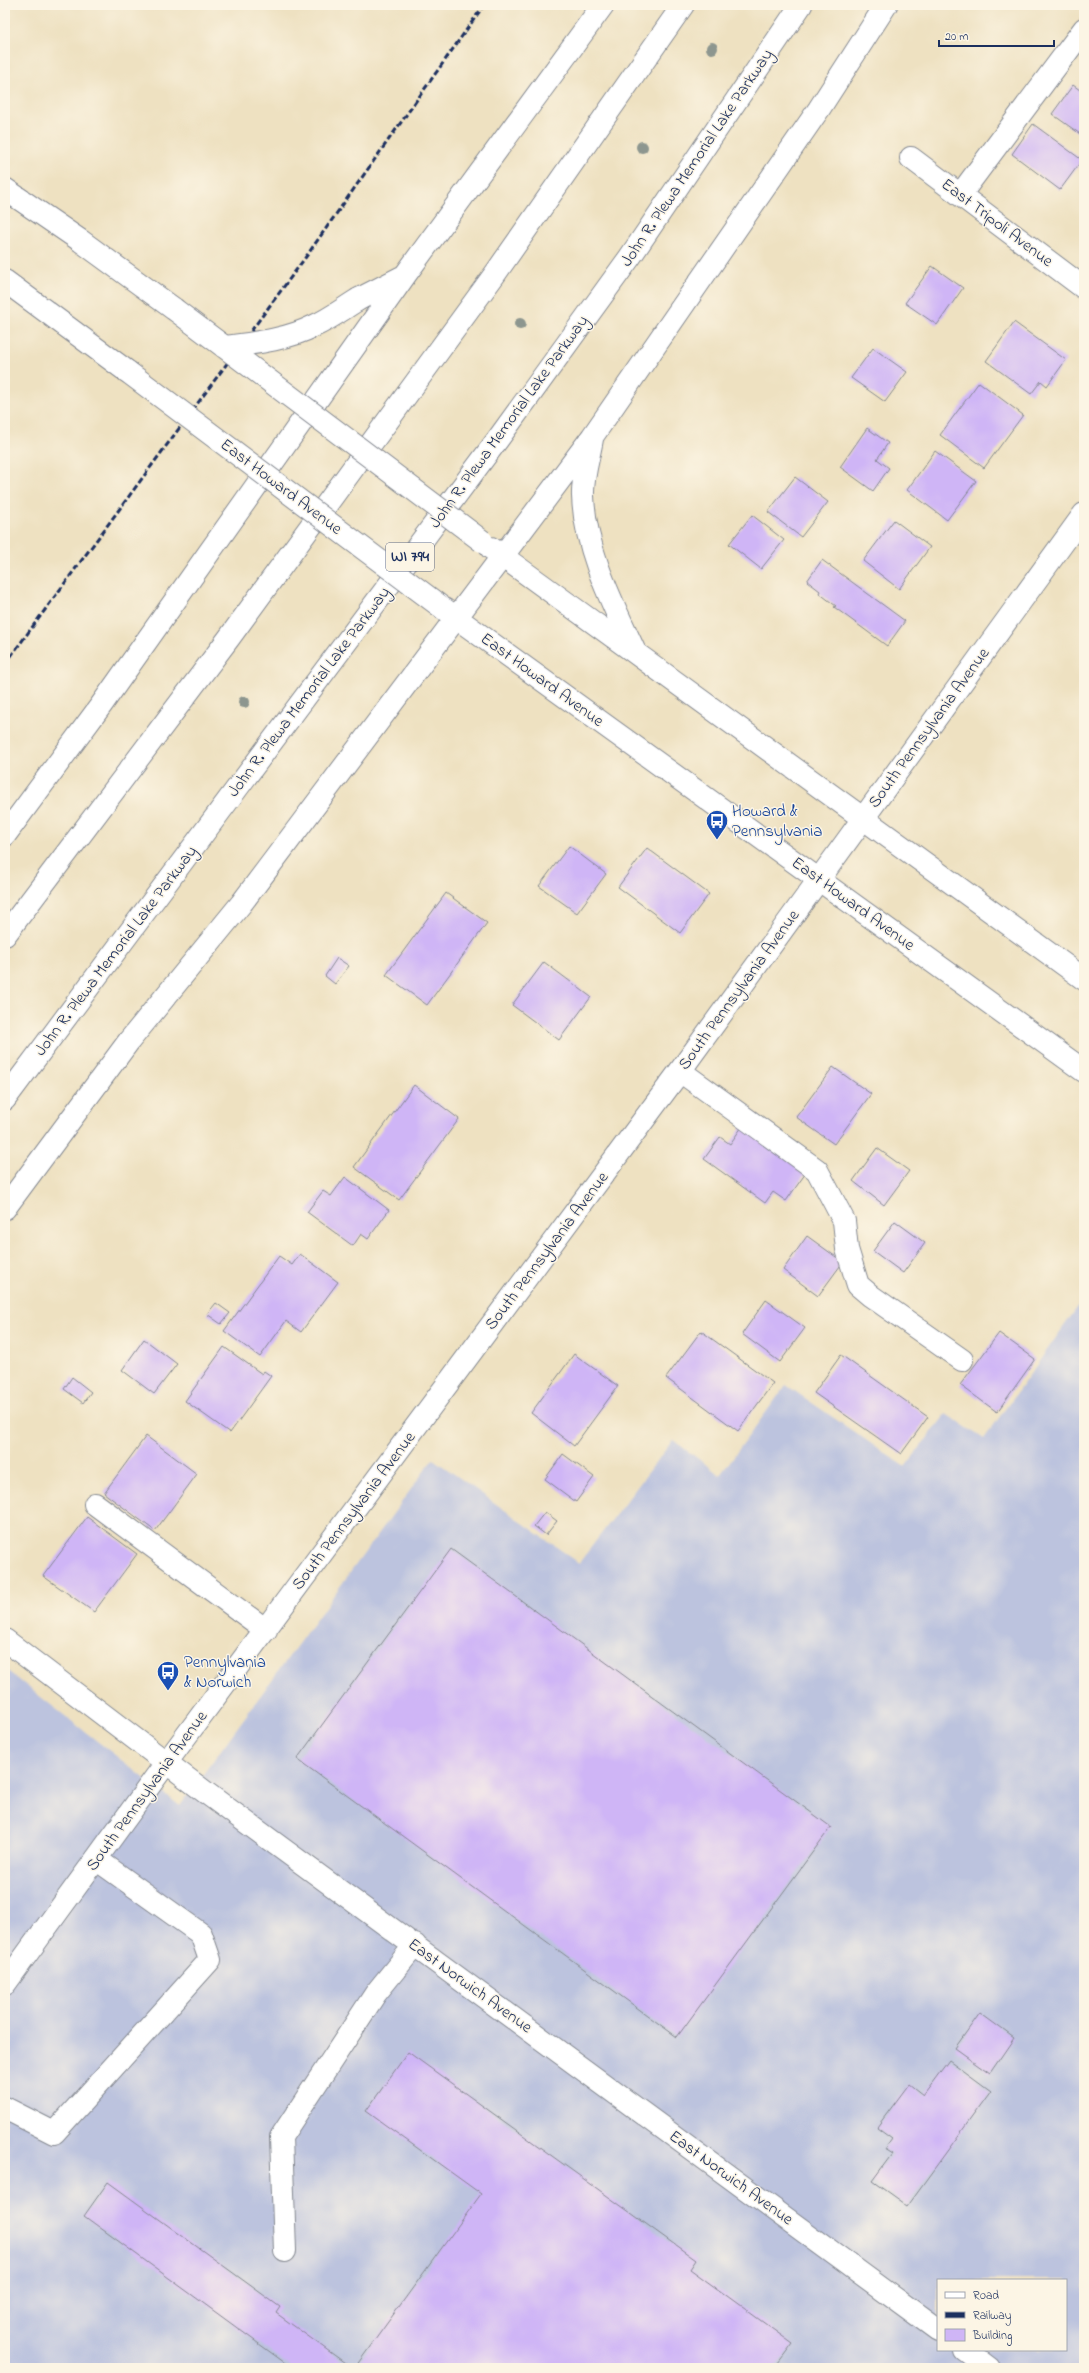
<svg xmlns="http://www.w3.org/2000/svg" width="1089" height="2373" font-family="'Indie Flower',sans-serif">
<rect width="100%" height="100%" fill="#fcf5e5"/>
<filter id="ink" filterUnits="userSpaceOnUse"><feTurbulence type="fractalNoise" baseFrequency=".025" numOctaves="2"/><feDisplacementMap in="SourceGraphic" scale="8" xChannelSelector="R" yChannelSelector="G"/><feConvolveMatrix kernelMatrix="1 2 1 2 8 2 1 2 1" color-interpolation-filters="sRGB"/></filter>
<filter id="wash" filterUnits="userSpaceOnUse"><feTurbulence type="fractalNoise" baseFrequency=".012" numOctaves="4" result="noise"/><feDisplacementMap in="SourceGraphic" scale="16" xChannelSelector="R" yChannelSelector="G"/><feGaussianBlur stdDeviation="0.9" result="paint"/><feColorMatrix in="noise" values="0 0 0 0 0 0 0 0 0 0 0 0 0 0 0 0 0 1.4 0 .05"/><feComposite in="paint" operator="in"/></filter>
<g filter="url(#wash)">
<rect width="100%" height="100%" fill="#eee1c1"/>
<path fill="#bcc3de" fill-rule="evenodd" d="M 1084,1298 L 1084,2368 L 5,2368 L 5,1669 L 180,1806 L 433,1459 L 579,1563 L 673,1440 L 720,1475 L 786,1385 L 905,1467 L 946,1414 L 984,1439 ZM 938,2280 L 1066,2280 L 1066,2350 L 938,2350 Z"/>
<g id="blocks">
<path fill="#cfb5f6" d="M 1073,85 L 1084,93 L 1083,136 L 1052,114 Z
M 1033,124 L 1082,160 L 1060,190 L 1012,154 Z
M 932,266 L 963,288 L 937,325 L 905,303 Z
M 1014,322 L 1066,360 L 1047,386 L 1041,381 L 1031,394 L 986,361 Z
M 873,348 L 907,372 L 885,402 L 851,378 Z
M 979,382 L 1023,415 L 984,468 L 940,435 Z
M 867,428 L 888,443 L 877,459 L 889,468 L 873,491 L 840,467 Z
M 935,451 L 976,481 L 947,520 L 907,490 Z
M 795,477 L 828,502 L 801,537 L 768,512 Z
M 752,515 L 784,540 L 761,569 L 729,544 Z
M 894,520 L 930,547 L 899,589 L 863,561 Z
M 822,560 L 905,621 L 887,646 L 834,607 L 836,606 L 819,593 L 820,591 L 807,581 Z
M 569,846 L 606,874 L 577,913 L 539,886 Z
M 647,848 L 709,894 L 680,933 L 618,887 Z
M 446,893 L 487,923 L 427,1005 L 386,975 Z
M 337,958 L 349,966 L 335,984 L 325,976 Z
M 544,962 L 591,997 L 559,1040 L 512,1005 Z
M 833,1067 L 871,1094 L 834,1144 L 796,1117 Z
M 414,1085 L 459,1119 L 399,1200 L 354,1167 Z
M 744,1124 L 808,1170 L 786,1201 L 773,1192 L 765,1203 L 704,1159 L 720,1137 L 730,1144 Z
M 877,1148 L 909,1171 L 884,1205 L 853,1181 Z
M 345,1177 L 389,1210 L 368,1239 L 361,1234 L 353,1246 L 307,1212 L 323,1191 L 331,1196 Z
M 895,1221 L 925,1243 L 903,1273 L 873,1251 Z
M 807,1236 L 843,1262 L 818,1296 L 783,1270 Z
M 300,1254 L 338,1282 L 301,1332 L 286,1321 L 260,1357 L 224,1331 L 279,1256 L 292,1265 Z
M 766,1300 L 805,1328 L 780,1362 L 742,1334 Z
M 216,1303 L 230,1313 L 221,1324 L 207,1314 Z
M 701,1331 L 773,1383 L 738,1431 L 666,1378 Z
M 999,1333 L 1035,1359 L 997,1412 L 960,1385 Z
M 144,1339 L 177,1364 L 154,1394 L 122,1370 Z
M 224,1347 L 262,1374 L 264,1371 L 271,1376 L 230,1433 L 185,1401 Z
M 574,1354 L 618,1386 L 574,1446 L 531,1413 Z
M 841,1355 L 928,1417 L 901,1454 L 814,1393 Z
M 72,1377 L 91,1392 L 83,1403 L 64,1389 Z
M 146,1436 L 197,1474 L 155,1531 L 104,1493 Z
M 563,1454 L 594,1477 L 576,1502 L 545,1479 Z
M 545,1512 L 557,1521 L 546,1535 L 534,1526 Z
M 87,1517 L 137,1554 L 94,1612 L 43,1576 Z
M 451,1549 L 831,1827 L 677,2037 L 297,1759 Z
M 980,2013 L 1014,2038 L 990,2073 L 955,2048 Z
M 408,2052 L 696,2260 L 690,2269 L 793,2344 L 775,2368 L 359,2368 L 356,2366 L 481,2194 L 366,2111 Z
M 949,2060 L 991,2091 L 907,2206 L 872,2181 L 892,2154 L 884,2149 L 892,2138 L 877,2127 L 909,2084 L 923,2095 Z
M 108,2182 L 280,2307 L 276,2313 L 352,2368 L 292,2368 L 84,2216 Z"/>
</g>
</g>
<g filter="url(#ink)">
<use href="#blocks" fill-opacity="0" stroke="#848890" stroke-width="1"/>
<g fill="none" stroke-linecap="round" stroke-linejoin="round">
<g stroke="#848890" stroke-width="24">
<path id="minor" d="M 911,158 L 1084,288
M 960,195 L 1084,29
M 680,1071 L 817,1170 L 844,1221 L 847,1249 L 858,1285 L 871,1296 L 962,1360
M 95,1504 L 266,1630
M 5,1640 L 205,1792 L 938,2330
M 5,1984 L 166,1763 L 680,1071 L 1084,514
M 5,2108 L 54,2133 L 210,1960 L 201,1934 L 96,1859
M 285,2251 L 281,2137 L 376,1993 L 415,1945
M 965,2350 L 989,2368"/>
</g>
<g stroke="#848890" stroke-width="24">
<path id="major" d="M 5,189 L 81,241 L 174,309
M 5,281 L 128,372
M 359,299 L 402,277
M 592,439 C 589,457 582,478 583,496 C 585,551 613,604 635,652
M 491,548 L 1084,979
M 444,609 L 1084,1071
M 5,835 L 102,704 L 406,274 L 603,5
M 5,935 L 229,638 L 495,274 L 683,5
M 5,1099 L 498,439 L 630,257 L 801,5
M 5,1208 L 129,1041 L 241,904 L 592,437 L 819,109 L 886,5"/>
</g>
<use href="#minor" stroke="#fff" stroke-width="22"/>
<use href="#major" stroke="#fff" stroke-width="22"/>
<path stroke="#1b2f5e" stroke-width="3" stroke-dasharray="6 3" stroke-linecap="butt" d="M 5,664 L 305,258 L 484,5"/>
<g stroke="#848890" stroke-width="24" stroke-linecap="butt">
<path id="major-bridge" d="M 174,309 L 482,541
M 224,347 C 255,343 286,340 314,326 C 330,319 344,308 359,299
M 128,372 L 440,606"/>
</g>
<use href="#major-bridge" stroke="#fff" stroke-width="22"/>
</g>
<g fill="#8d968f">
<circle cx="712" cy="48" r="6"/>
<circle cx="642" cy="147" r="6"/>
<circle cx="520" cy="324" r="6"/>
<circle cx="244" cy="702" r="6"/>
</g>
</g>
<defs>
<g id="bus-pin" transform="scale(1.15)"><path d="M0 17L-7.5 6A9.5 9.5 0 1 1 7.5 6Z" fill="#1a4fb4" stroke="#fcf5e5"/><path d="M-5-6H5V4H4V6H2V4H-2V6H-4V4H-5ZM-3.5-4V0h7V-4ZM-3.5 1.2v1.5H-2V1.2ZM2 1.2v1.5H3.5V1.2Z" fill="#fff"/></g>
</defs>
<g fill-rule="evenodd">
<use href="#bus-pin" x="717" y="821"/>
<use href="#bus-pin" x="168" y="1672"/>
</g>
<g text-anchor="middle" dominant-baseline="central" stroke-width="3" stroke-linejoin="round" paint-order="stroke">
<rect fill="#fcf5e5" stroke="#5e6a86" stroke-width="1" x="386" y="543" width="48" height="28" rx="3"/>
<g font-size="16" font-weight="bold" fill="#1b2f5e">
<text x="410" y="557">WI 794</text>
</g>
<g font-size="17" fill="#1b2f5e" stroke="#fcf5e5">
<text transform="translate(697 158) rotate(-56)">John R. Plewa Memorial Lake Parkway</text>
<text transform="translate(997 223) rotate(37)">East Tripoli Avenue</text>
<text transform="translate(509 422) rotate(-54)">John R. Plewa Memorial Lake Parkway</text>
<text transform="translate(281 487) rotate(37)">East Howard Avenue</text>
<text transform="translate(542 680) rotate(36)">East Howard Avenue</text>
<text transform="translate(309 692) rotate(-53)">John R. Plewa Memorial Lake Parkway</text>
<text transform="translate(929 728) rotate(-54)">South Pennsylvania Avenue</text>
<text transform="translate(853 904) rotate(36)">East Howard Avenue</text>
<text transform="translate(116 951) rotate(-53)">John R. Plewa Memorial Lake Parkway</text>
<text transform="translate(739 990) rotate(-54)">South Pennsylvania Avenue</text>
<text transform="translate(547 1251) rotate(-53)">South Pennsylvania Avenue</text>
<text transform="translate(354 1511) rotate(-53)">South Pennsylvania Avenue</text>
<text transform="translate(147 1791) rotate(-54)">South Pennsylvania Avenue</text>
<text transform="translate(470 1986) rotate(36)">East Norwich Avenue</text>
<text transform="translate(731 2178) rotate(36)">East Norwich Avenue</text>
</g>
<g font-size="17" fill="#164399" stroke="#fcf5e5" text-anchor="start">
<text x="732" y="811">Howard &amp;<tspan x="732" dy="20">Pennsylvania</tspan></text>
<text x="184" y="1662">Pennylvania<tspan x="184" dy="20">&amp; Norwich</tspan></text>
</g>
</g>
<rect width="1089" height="2373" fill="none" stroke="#fcf5e5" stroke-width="20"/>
<rect x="937" y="2279" width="130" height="72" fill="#fcf5e5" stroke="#a2a6af"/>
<rect x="945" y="2292" width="20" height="6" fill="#ffffff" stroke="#a2a6af"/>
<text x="973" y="2299" font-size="12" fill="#1b2f5e">Road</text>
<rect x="945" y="2312" width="20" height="6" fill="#1b2f5e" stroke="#a2a6af"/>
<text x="973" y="2319" font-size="12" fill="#1b2f5e">Railway</text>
<rect x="945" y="2329" width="20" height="12" fill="#cfb5f6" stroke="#a2a6af"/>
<text x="973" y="2339" font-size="12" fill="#1b2f5e">Building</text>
<path d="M939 40v6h115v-6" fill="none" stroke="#1b2f5e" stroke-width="2"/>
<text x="945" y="40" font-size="12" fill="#1b2f5e" stroke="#fcf5e5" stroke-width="3" paint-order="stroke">20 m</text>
</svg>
